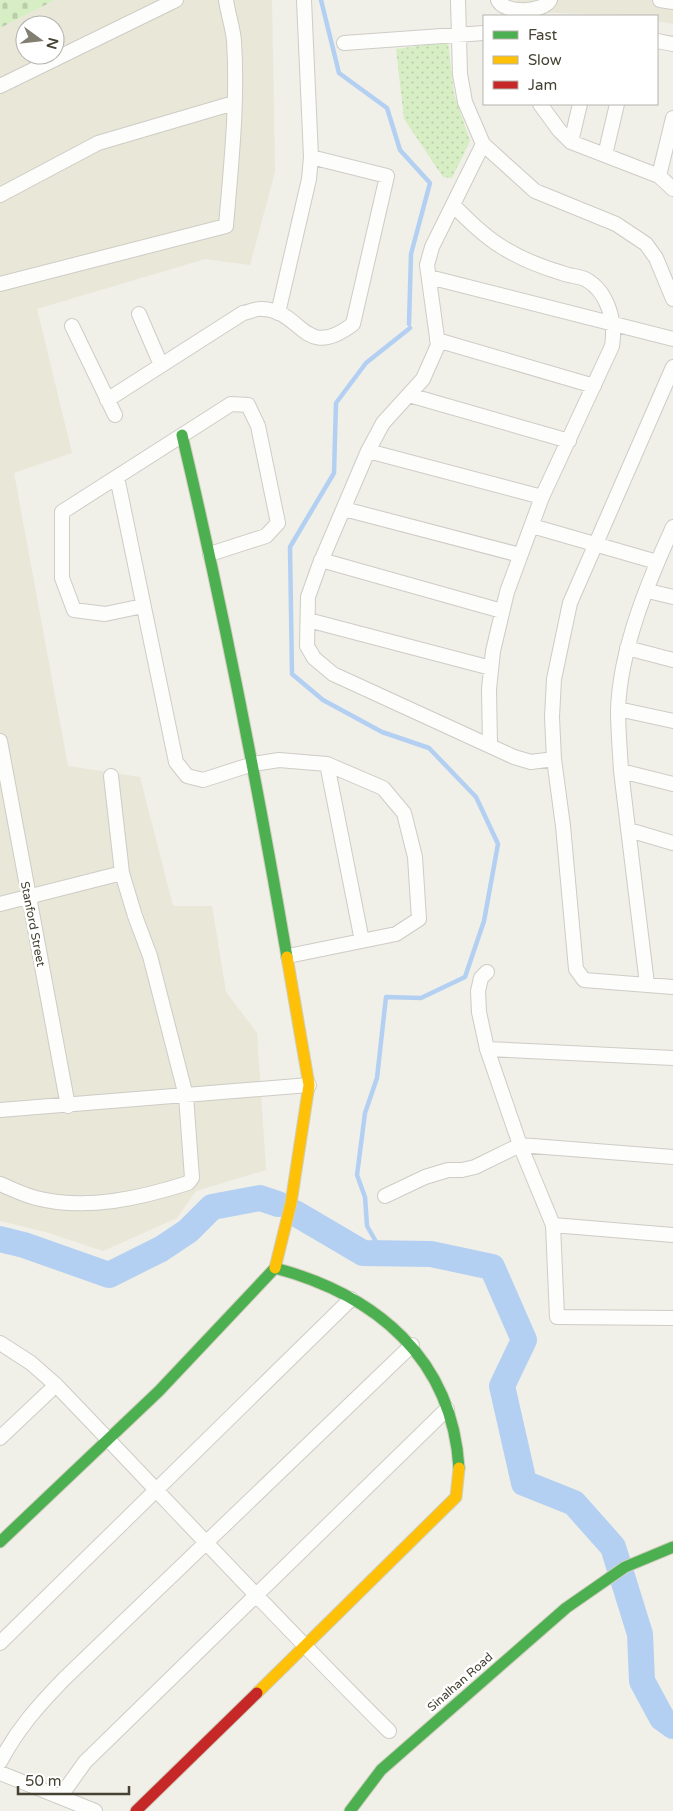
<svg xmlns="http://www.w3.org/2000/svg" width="673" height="1811" font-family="'Varela Round',sans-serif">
<defs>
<pattern id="cemetery-stones" width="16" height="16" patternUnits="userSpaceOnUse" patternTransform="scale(1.25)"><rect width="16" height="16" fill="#d7eec4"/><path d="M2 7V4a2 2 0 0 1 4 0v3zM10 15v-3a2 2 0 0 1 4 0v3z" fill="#bacda9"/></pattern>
<pattern id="park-dots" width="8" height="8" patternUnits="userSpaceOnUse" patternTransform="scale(1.25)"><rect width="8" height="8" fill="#d7eec4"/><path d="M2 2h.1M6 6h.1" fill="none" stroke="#bacda9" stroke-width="1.8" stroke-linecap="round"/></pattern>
</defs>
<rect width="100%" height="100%" fill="#f0efe8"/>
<path fill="#e9e7d8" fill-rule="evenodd" d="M 55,0 L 272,0 L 275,172 L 250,265 L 205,259 L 37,309 L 72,453 L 14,473 L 68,766 L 140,777 L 173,906 L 212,906 L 226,992 L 257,1033 L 266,1170 L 196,1191 L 177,1218 L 103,1251 L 46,1232 L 0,1221 L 0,28 ZM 25,25 L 55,25 L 55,55 L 25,55 Z
M 515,0 L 673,0 L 673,24 L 657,21 L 657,16 L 524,12 Z"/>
<path fill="url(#cemetery-stones)" d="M 0,0 L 55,0 L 0,28 Z"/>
<path fill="url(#park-dots)" d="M 448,42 L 454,94 L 470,141 L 452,178 L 443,177 L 404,119 L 396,49 Z"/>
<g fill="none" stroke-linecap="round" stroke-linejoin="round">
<path stroke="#b3d0f3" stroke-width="4.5" d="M 321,0 L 339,73 L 387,108 L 400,150 L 430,183 L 411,254 L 409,324
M 382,1252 L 367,1226 L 365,1197 L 357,1175 L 365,1113 L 377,1078 L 386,997 L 421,998 L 465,977 L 484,921 L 498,844 L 476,797 L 429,748 L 382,732 L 323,700 L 292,674 L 290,547 L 334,473 L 336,403 L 366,363 L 410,328"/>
<path stroke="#b3d0f3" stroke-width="26" d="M 295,1213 L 363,1253 L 431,1254 L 492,1267 L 524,1340 L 502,1386 L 524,1483 L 574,1503 L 613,1547 L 640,1634 L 642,1681 L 662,1718 L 673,1726
M 0,1239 L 24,1245 L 109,1275 L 161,1249 L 188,1231 L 212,1207 L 260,1198 L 278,1204"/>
<g stroke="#ceccc5" stroke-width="16">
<path id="street" d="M 458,0 L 460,74 L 465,102 L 483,144 L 535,191 L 616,224 L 646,244 L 656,258 L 673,299
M 498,0 C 504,14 543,13 550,0
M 660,0 L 673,2
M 657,41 L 673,44
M 344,43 L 484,33
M 0,86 L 176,0
M 540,104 L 559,130 L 571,142 L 659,176 L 673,189
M 571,142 L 580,104
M 483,144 L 432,247 L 427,265 L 438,345 L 423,379 L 383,423 L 368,451 L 319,566 L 308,597 L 307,646 L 314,658 L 333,674 L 514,757 L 531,762 L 554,759
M 605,155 L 617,104
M 659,176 L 673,118
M 0,195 L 98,143 L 234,103
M 453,205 C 468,220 484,236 502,247 C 521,259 542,267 562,273 C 569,276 578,276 585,279 C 608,291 616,322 612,346 L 542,497 L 507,592 L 493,651 L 489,689 L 490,745
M 429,277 L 673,339
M 0,284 L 226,226 C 231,165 238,103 234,41 C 233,28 228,14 226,0
M 278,313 L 309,179 L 311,157 L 304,0
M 139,314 L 161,365
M 72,326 L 115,415
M 437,340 L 594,386
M 673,367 L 570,603 L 554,679 L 552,717 L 554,759 L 563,826 L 576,969 L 584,980 L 673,987
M 409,395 L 569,441
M 107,400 L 243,313 C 249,312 257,308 262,309 C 303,310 303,362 353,324 L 387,176 L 311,157
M 368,451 L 542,497
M 117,477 L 176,762 L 187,776 L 203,780 L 253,764 L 279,760 L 327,764 L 383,788 L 404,813 L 415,857 L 419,919 L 396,934 L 288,956
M 344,509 L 520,555
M 532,526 L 657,562
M 321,560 L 502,611
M 648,591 L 673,597
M 143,606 L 105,614 L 74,610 L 62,578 L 62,512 L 231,404 L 248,405 L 258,426 L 278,523 L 266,536 L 210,554
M 308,620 L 491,668
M 627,648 L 673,660
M 618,709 L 673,721
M 0,741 L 68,1106
M 327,764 L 362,941
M 621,771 C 620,751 618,730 618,710 C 620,649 648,582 673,527
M 629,830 L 673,843
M 0,904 L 122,873
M 487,972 L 481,978 L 478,991 L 479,1012 L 487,1049 L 520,1145 L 553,1225 L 557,1317 L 673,1318
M 647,984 L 621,771 L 673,784
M 487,1049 L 673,1058
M 0,1110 L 309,1085
M 0,1184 C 12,1189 24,1195 36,1198 C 86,1211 141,1198 188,1183 L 192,1178 L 186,1096 L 150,956 L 135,916 L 122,873 L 111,776
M 385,1196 L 425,1177 L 448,1170 L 462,1170 L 475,1167 L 520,1145 L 673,1157
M 553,1225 L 673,1235
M 0,1343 L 31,1363 L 56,1385 C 167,1500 275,1618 389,1731
M 0,1438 L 56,1385
M 0,1643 L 351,1299
M 0,1762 C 18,1728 38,1706 64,1679 L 412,1345
M 0,1773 L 95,1811
M 60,1797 L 85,1762 L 447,1409"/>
</g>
<g stroke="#d0cebe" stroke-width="13">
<path id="fast" d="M 182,435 C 223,608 257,782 287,957
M 0,1542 L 159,1391 L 275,1268 C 376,1295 452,1358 459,1468
M 350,1811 L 381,1770 L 566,1608 L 625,1567 L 673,1547"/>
</g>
<g stroke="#d0cebe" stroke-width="13">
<path id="slow" d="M 275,1268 L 291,1203 L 309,1085 L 287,957
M 257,1693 L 456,1497 L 459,1468"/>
</g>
<g stroke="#d0cebe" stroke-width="13">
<path id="jam" d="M 136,1811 L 257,1693"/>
</g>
<use href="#street" stroke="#fdfdfc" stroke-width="14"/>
<use href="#fast" stroke="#4caf50" stroke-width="11"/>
<use href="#slow" stroke="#ffc107" stroke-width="11"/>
<use href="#jam" stroke="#c62828" stroke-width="11"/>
</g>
<g text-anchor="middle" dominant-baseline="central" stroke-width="5" stroke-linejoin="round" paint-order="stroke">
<g font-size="12" fill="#464233" stroke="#fff">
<text transform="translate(33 924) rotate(79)">Stanford Street</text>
<text transform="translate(460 1682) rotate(-41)">Sinalhan Road</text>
</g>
</g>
<rect x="483" y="15" width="175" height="90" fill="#ffffff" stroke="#b5b3ad"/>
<rect x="493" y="31" width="25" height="8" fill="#4caf50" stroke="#b5b3ad"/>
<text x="528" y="40" font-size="15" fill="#464233">Fast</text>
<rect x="493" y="56" width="25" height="8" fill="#ffc107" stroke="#b5b3ad"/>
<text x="528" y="65" font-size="15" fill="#464233">Slow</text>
<rect x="493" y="81" width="25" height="8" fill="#c62828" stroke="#b5b3ad"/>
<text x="528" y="90" font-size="15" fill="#464233">Jam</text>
<g transform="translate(40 40) rotate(105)"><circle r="24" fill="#ffffff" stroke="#b5b3ad"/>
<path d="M0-4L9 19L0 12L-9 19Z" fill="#827f72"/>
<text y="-8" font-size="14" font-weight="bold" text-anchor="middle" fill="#464233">N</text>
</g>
<path d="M18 1786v8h111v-8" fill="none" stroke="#464233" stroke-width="2.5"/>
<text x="25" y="1786" font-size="15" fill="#464233" stroke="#ffffff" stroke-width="4" paint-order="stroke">50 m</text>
</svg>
